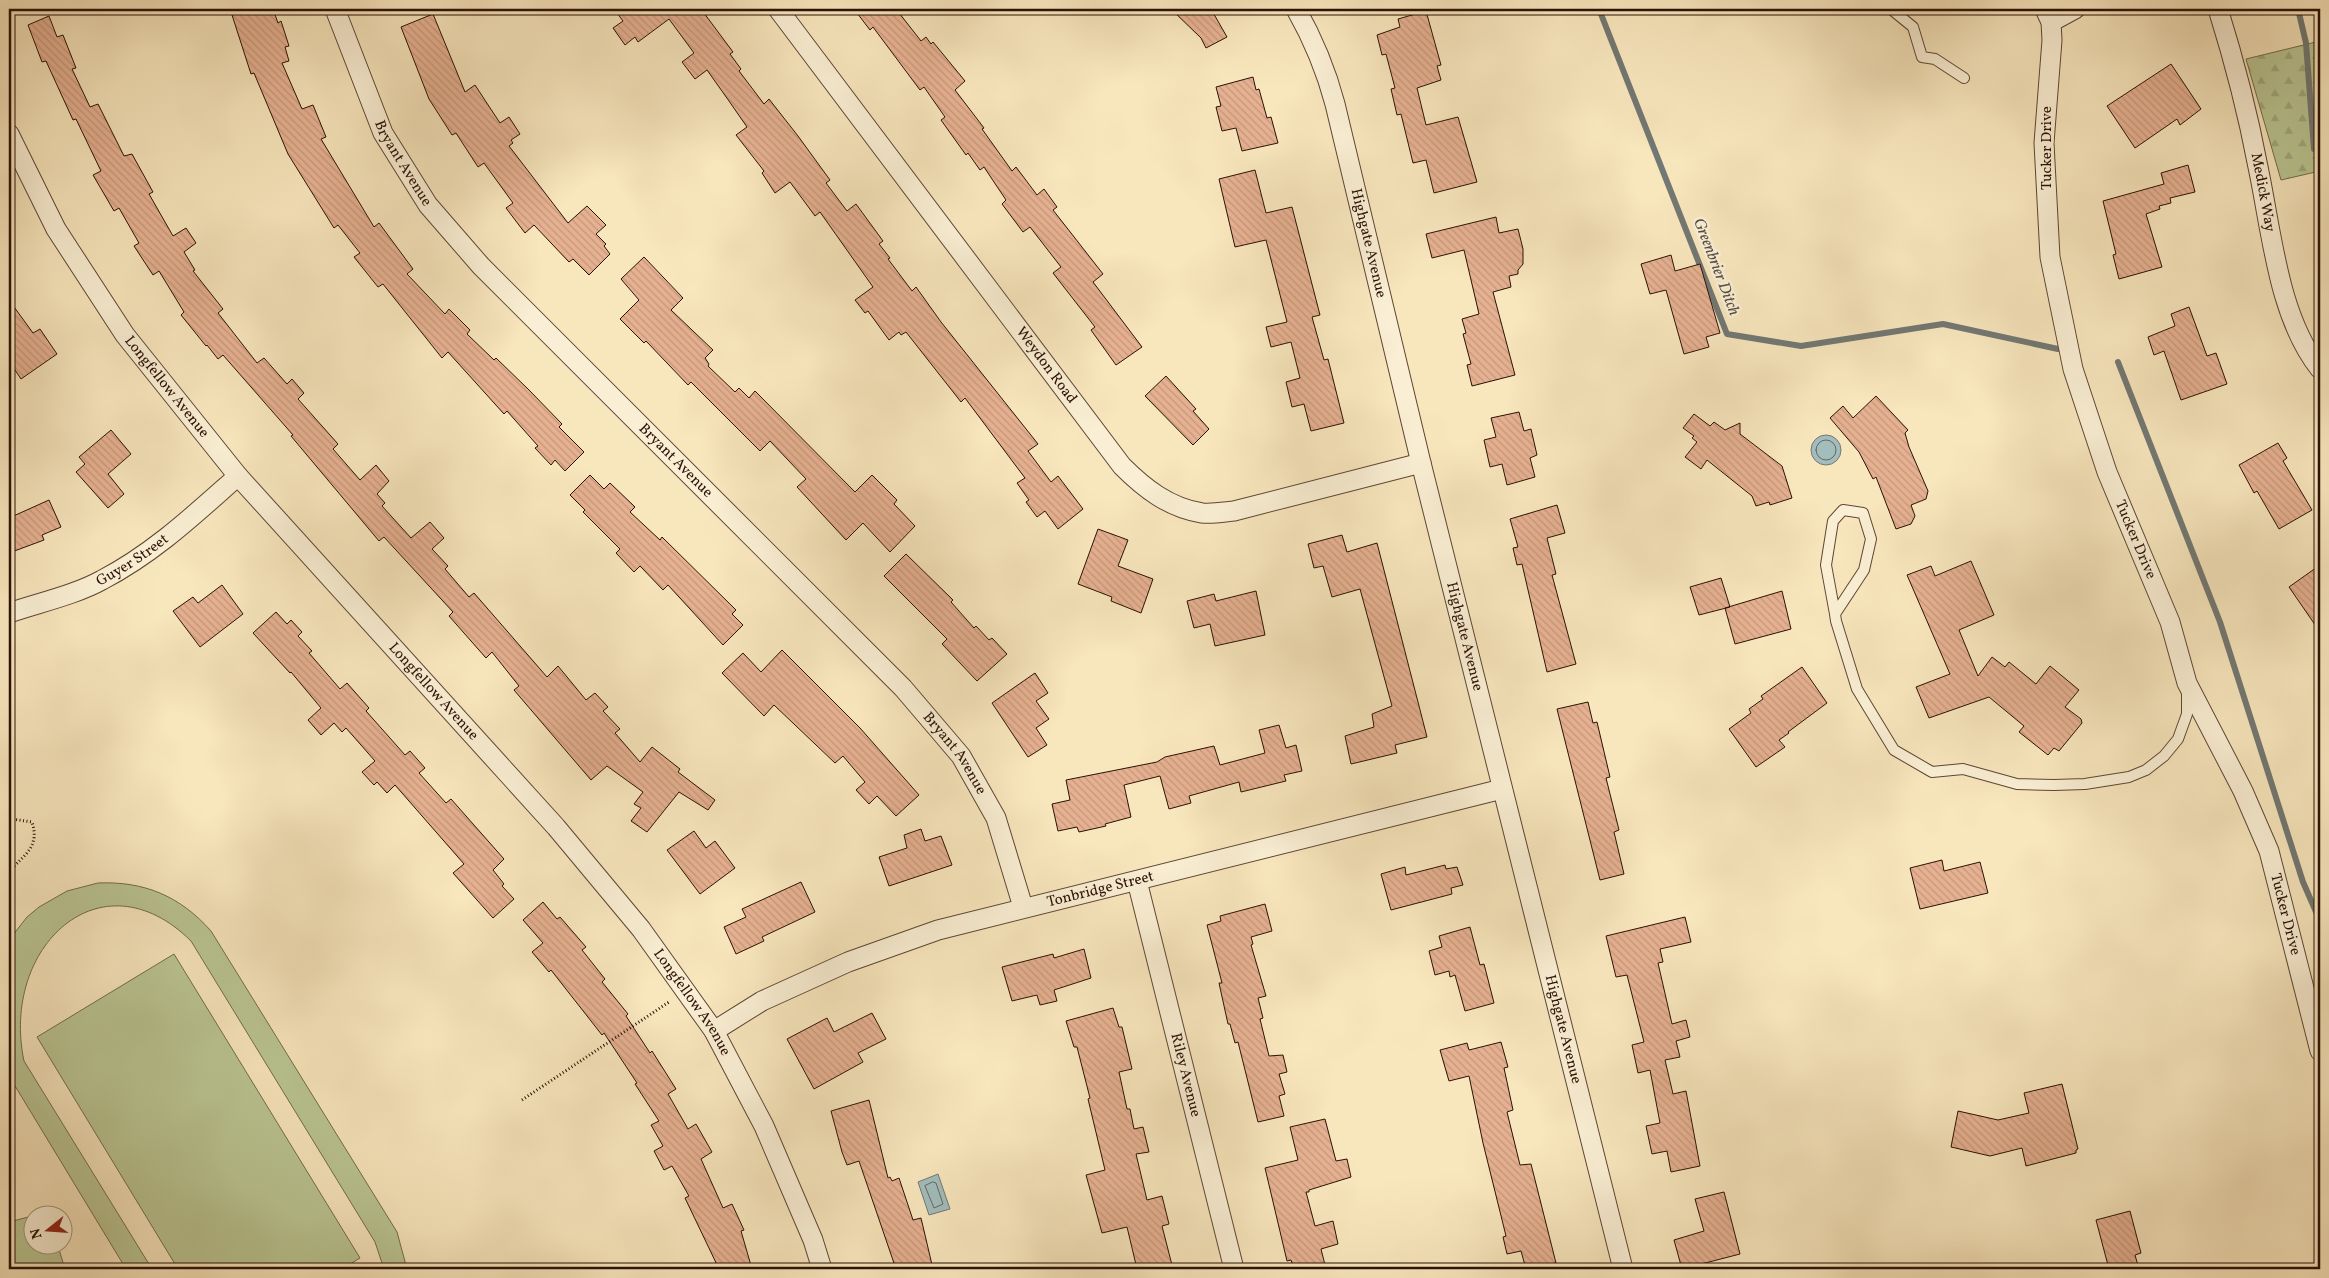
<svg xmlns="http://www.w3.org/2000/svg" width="2329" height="1278" font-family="Vollkorn,serif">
<defs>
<pattern id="forest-firs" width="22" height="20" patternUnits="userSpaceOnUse" patternTransform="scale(1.25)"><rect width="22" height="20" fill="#bac693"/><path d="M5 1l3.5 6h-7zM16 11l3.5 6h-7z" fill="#a0a97d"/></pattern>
<pattern id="building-back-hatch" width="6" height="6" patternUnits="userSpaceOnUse" patternTransform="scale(1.25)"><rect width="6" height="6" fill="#e6b191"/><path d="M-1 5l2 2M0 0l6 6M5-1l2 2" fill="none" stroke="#c5977c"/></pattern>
</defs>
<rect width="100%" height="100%" fill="#f8e6bd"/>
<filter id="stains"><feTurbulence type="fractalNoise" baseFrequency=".004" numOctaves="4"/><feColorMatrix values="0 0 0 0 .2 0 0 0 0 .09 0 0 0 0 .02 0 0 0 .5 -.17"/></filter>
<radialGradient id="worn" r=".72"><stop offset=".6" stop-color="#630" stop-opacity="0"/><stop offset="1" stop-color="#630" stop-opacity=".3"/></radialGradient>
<path fill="url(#forest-firs)" stroke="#726c4c" d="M 2320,41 L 2320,171 L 2281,180 L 2246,59 Z"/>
<path fill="#bac693" stroke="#726c4c" d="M 98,883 C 144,881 180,896 211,931 L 397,1232 L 407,1269 L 384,1269 L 375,1242 L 191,941 C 101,852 0,947 24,1061 L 152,1269 L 126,1269 L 9,1076 L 9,940 L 27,917 L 39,907 L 67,891 Z
M 174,954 L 360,1258 L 342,1269 L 178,1269 L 37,1037 Z
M 32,1216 L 32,1246 L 58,1246 L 65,1269 L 9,1269 L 9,1222 Z"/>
<path fill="#a2bdbc" stroke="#727873" d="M1811 450a15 15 0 1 1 30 0a15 15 0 1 1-30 0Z
M 938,1174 L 950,1209 L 929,1215 L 918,1182 Z"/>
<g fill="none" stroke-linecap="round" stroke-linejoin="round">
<path stroke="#666761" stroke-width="1" d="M1816 450a10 10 0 1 1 20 0a10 10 0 1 1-20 0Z
M 933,1182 L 936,1183 L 943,1204 L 934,1208 L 925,1186 Z"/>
<path stroke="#727873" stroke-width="6" d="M 1599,9 L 1727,334 L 1801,346 L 1943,324 L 2058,349
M 2298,9 L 2306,43 L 2314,149
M 2118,362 L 2220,622 L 2303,882 L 2320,921"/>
</g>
<path fill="url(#building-back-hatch)" stroke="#2a1106" d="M 252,9 L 273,9 L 278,23 L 281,21 L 289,46 L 285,47 L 289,61 L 282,63 L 302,109 L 313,105 L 326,137 L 321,139 L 374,227 L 379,223 L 413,269 L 407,274 L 445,314 L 449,309 L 470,330 L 467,334 L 494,360 L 496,358 L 529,390 L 562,424 L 559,427 L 584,452 L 565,471 L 555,460 L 551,465 L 535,448 L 538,446 L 507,411 L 504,414 L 448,352 L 442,358 L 383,284 L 378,287 L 354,257 L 360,253 L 338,225 L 334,228 L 288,154 L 254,73 L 251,74 L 232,15 Z
M 614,9 L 701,9 L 733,52 L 730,54 L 741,69 L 739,71 L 764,104 L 769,99 L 798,136 L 830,180 L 826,183 L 847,211 L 856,204 L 883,241 L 879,244 L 890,258 L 888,259 L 912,291 L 916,287 L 941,322 L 1038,444 L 1028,451 L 1051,482 L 1058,476 L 1083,509 L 1058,529 L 1045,511 L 1037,517 L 1026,502 L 1029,500 L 1017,483 L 1025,478 L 965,398 L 961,402 L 906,332 L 901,335 L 899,332 L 889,340 L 868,311 L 865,313 L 855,300 L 873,287 L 820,212 L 815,216 L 790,182 L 775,193 L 762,173 L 764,171 L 736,135 L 747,127 L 729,101 L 707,70 L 695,79 L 682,62 L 694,53 L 669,19 L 638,42 L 635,37 L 625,45 L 613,28 L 623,21 Z
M 854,9 L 896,9 L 921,41 L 926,37 L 931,44 L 933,42 L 965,81 L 955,90 L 984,128 L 982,129 L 1012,171 L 1016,167 L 1037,195 L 1044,189 L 1057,207 L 1053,210 L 1103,274 L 1093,282 L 1142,347 L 1116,365 L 1091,330 L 1095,327 L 1053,273 L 1061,267 L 1030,227 L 1023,232 L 1002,204 L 1006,200 L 984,167 L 980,170 L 968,153 L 966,155 L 941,120 L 945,117 L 924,87 L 920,90 L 873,27 L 870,30 Z
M 1171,9 L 1211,9 L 1227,37 L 1206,48 L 1201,38 Z
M 1426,11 L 1441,65 L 1437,66 L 1441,80 L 1417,88 L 1426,125 L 1458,117 L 1477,182 L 1434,193 L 1426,160 L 1413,163 L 1401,114 L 1397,115 L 1391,89 L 1395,88 L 1386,54 L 1382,55 L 1377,35 L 1400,27 L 1398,19 Z
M 433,14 L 465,92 L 475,85 L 500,123 L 509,117 L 520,134 L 511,140 L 513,143 L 509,146 L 568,223 L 587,206 L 606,225 L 596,234 L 606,244 L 604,246 L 610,254 L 589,275 L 573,259 L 569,262 L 534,225 L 525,233 L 506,208 L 513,203 L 484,163 L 478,167 L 456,133 L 452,135 L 429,99 L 401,27 Z
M 49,16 L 57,37 L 63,35 L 76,68 L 72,69 L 90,107 L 98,104 L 124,156 L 132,154 L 153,192 L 149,194 L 173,236 L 186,228 L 196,243 L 184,252 L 195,270 L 193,271 L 223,309 L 218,313 L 257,363 L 264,358 L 287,384 L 292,379 L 304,393 L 298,399 L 338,444 L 333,449 L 360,480 L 376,465 L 389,481 L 377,494 L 385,503 L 382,506 L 411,538 L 430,522 L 444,538 L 432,549 L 448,566 L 445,569 L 469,597 L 474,593 L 547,677 L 558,666 L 586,700 L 595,693 L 608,707 L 603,711 L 620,729 L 615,733 L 640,762 L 652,747 L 680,769 L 678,772 L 715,800 L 708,810 L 679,792 L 647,832 L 631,821 L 641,808 L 634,804 L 643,792 L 607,766 L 591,780 L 514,690 L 519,686 L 492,652 L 486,658 L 449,616 L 453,612 L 384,537 L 379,541 L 291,436 L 293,435 L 223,355 L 218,359 L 207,345 L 206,346 L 181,315 L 184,312 L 159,271 L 153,275 L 134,246 L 139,243 L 119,208 L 114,211 L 93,175 L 101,171 L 76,119 L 73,120 L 46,61 L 42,62 L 28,25 Z
M 2171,64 L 2201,109 L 2180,125 L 2177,119 L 2135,148 L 2107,106 Z
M 1253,77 L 1256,90 L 1259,89 L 1267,118 L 1271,117 L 1278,143 L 1242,151 L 1236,128 L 1222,131 L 1216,107 L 1221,106 L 1216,87 Z
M 2188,165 L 2195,192 L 2170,198 L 2171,203 L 2159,206 L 2160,209 L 2146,214 L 2162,267 L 2119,279 L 2113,255 L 2116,254 L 2103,201 L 2164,184 L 2161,173 Z
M 1255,170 L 1266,213 L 1292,207 L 1320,315 L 1312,317 L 1324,360 L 1328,359 L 1344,423 L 1311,431 L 1304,404 L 1292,407 L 1286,382 L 1300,378 L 1291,342 L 1271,347 L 1266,327 L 1287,322 L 1266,240 L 1235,247 L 1219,179 Z
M 1496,217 L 1499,233 L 1518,229 L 1523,249 L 1523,264 L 1518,270 L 1518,274 L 1509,276 L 1511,287 L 1493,292 L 1515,375 L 1472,386 L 1467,365 L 1471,364 L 1463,334 L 1466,333 L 1462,319 L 1479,314 L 1464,250 L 1432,258 L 1426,234 Z
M 1671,255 L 1675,271 L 1700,264 L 1720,333 L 1706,337 L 1709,347 L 1684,354 L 1666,290 L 1650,294 L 1641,264 Z
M 644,257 L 683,298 L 671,310 L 713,350 L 705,358 L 709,364 L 708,366 L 735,392 L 739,388 L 749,398 L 755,391 L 855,492 L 872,475 L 897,500 L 894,504 L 915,526 L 890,552 L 863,523 L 846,540 L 797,487 L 806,479 L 770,441 L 760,451 L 691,382 L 688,385 L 646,341 L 644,343 L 620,319 L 639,300 L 621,279 Z
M 9,300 L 33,333 L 40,329 L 57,354 L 21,379 L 9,361 L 15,357 L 9,347 Z
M 2189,307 L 2207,356 L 2216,353 L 2227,384 L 2181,400 L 2164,351 L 2154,355 L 2148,337 L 2175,326 L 2171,314 Z
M 1166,376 L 1196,409 L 1193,411 L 1209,429 L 1193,445 L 1145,396 Z
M 1876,396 L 1908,430 L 1905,433 L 1909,447 L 1928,491 L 1926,499 L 1911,505 L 1915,516 L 1911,524 L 1896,529 L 1876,477 L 1873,479 L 1859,452 L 1830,418 L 1843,406 L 1853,418 Z
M 1519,412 L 1524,431 L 1531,429 L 1537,455 L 1530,458 L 1535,477 L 1507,485 L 1502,464 L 1490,467 L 1484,440 L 1496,437 L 1491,418 Z
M 1694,414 L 1710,426 L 1714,422 L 1725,430 L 1740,423 L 1740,434 L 1782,466 L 1792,498 L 1770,505 L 1769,502 L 1756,506 L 1752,496 L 1707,460 L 1701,469 L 1685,457 L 1697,442 L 1692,438 L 1694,436 L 1683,428 Z
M 111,430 L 131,454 L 108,474 L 124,494 L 108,508 L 76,472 L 85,464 L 79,457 Z
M 2278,443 L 2287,458 L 2283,461 L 2312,510 L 2279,529 L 2257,491 L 2254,493 L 2239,465 Z
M 590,475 L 604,489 L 610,483 L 635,507 L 630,512 L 660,540 L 662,537 L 736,610 L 732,614 L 743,625 L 723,645 L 668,585 L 663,590 L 640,566 L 634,572 L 616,553 L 620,549 L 583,512 L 585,510 L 570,495 Z
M 49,500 L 61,527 L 42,535 L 44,540 L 9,553 L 9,518 Z
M 1557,505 L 1565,533 L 1547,538 L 1556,574 L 1552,575 L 1576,664 L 1547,672 L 1522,564 L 1517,565 L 1513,548 L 1518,547 L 1510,519 Z
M 1098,529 L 1128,540 L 1118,566 L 1153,579 L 1141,613 L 1111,601 L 1112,597 L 1078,584 Z
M 1342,535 L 1347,552 L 1377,543 L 1427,737 L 1395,745 L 1397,753 L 1351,764 L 1345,736 L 1374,727 L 1372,714 L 1392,706 L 1360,589 L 1332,597 L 1323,566 L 1314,568 L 1308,544 Z
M 906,554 L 953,600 L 951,602 L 974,628 L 976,626 L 989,640 L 992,638 L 1007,654 L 977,681 L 942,644 L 947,639 L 884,576 Z
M 1971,561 L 1994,615 L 1959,630 L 1978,676 L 1992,657 L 2005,667 L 2009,662 L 2036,684 L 2050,666 L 2079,690 L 2065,707 L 2081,719 L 2082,723 L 2059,751 L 2054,748 L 2048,755 L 2019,732 L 2024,726 L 1989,697 L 1929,718 L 1916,687 L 1950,674 L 1907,575 L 1931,566 L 1935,576 Z
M 2320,565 L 2320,632 L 2289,587 Z
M 1721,578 L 1730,607 L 1699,615 L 1690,587 Z
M 222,585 L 243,614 L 200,647 L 173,611 L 193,597 L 198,603 Z
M 1256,591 L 1265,635 L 1215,646 L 1210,624 L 1194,628 L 1187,601 L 1214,594 L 1216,601 Z
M 1782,591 L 1791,629 L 1735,644 L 1725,608 Z
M 276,612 L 287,624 L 291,620 L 302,632 L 298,636 L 312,651 L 309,653 L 340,689 L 347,683 L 369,708 L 366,711 L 405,755 L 410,751 L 425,768 L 419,773 L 446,803 L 451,799 L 504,859 L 493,870 L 504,884 L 502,886 L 514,899 L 493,918 L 453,873 L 464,864 L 395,785 L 387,793 L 377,782 L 374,785 L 362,772 L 375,761 L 346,728 L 342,732 L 334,723 L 321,735 L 308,720 L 321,708 L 291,672 L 290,673 L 253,633 Z
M 782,650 L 860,728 L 919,795 L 896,816 L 877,796 L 869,804 L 856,790 L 865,782 L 843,756 L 835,763 L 774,705 L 764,716 L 722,673 L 743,653 L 761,672 Z
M 1802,667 L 1827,703 L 1788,732 L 1789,733 L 1779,740 L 1785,747 L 1756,767 L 1729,729 L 1751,713 L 1749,709 L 1763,699 L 1761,696 Z
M 1035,673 L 1048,693 L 1036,701 L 1049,719 L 1036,728 L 1047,745 L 1028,757 L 992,703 Z
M 1588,702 L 1593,723 L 1597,722 L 1610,777 L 1606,778 L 1619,830 L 1614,832 L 1624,874 L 1600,880 L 1557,709 Z
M 1279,725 L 1286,748 L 1296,745 L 1302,771 L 1284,775 L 1286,781 L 1241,792 L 1239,782 L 1189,796 L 1191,803 L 1169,809 L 1160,776 L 1124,785 L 1131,817 L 1105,824 L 1106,826 L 1079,832 L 1077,827 L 1058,831 L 1052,804 L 1070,800 L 1066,780 L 1157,762 L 1165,757 L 1214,746 L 1220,765 L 1265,753 L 1259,730 Z
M 921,829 L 925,841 L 941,836 L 952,865 L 889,886 L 879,857 L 907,848 L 904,835 Z
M 694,831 L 706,848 L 715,841 L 735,868 L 700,894 L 667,850 Z
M 1942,860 L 1944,871 L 1980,862 L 1988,893 L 1920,909 L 1910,868 Z
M 1445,865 L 1446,869 L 1457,867 L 1463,885 L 1451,888 L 1452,894 L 1391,910 L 1381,874 L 1405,867 L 1406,875 Z
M 801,882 L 815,912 L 762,937 L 764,941 L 736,954 L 724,927 L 746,917 L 742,909 Z
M 543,902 L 557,919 L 560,917 L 586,947 L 582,950 L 605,979 L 602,982 L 628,1014 L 626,1016 L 650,1053 L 652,1051 L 676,1089 L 668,1094 L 688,1129 L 696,1124 L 712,1152 L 701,1159 L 723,1208 L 732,1204 L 744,1230 L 741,1231 L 752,1269 L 719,1269 L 685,1198 L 689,1196 L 672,1166 L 664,1170 L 654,1151 L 663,1146 L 651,1125 L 659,1121 L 635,1084 L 637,1083 L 604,1033 L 602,1035 L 551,970 L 549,972 L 532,952 L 543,943 L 523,920 Z
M 1265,904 L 1272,931 L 1251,937 L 1253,944 L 1251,945 L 1266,996 L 1258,998 L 1263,1018 L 1260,1019 L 1269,1056 L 1283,1055 L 1287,1072 L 1279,1074 L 1285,1094 L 1279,1096 L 1284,1116 L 1258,1122 L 1238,1042 L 1235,1043 L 1230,1024 L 1228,1024 L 1219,983 L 1222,983 L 1207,925 L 1221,921 L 1220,916 Z
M 1685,917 L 1691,942 L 1660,949 L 1663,962 L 1658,963 L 1672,1024 L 1686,1020 L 1690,1037 L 1676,1041 L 1680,1057 L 1665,1060 L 1673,1094 L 1686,1091 L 1700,1166 L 1671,1172 L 1667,1151 L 1652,1154 L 1646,1126 L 1660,1123 L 1650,1070 L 1638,1073 L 1632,1045 L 1644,1042 L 1627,975 L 1616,977 L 1606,936 Z
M 1470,927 L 1480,965 L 1484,964 L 1494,1003 L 1465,1011 L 1455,975 L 1450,977 L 1449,971 L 1435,975 L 1429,951 L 1442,947 L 1439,936 Z
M 1084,949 L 1091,978 L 1054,990 L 1057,1001 L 1040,1005 L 1037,995 L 1012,1001 L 1002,967 L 1053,954 L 1054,958 Z
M 1113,1008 L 1119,1027 L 1122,1027 L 1132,1069 L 1119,1072 L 1127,1109 L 1130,1109 L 1134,1129 L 1143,1127 L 1149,1152 L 1136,1154 L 1147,1200 L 1162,1196 L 1169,1224 L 1162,1226 L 1173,1269 L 1137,1269 L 1127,1227 L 1102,1233 L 1086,1175 L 1105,1170 L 1088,1099 L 1090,1098 L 1077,1047 L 1074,1047 L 1066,1021 Z
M 872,1013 L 886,1039 L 858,1053 L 863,1062 L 814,1089 L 787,1039 L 827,1018 L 834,1032 Z
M 1501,1042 L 1508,1067 L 1504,1068 L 1513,1110 L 1507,1112 L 1520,1165 L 1531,1164 L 1556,1263 L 1550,1264 L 1551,1269 L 1526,1269 L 1521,1251 L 1507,1254 L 1503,1237 L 1506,1236 L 1483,1143 L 1469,1076 L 1449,1081 L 1440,1050 L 1467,1043 L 1469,1050 Z
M 2062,1084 L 2078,1149 L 2076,1150 L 2076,1153 L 2026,1166 L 2022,1148 L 1990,1156 L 1951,1147 L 1958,1111 L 1998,1120 L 2029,1113 L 2024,1093 Z
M 869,1100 L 888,1178 L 890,1177 L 892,1181 L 899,1178 L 913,1220 L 921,1218 L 933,1269 L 896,1269 L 859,1161 L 847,1165 L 842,1152 L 831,1111 Z
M 1325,1119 L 1336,1161 L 1347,1159 L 1351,1177 L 1309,1190 L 1309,1192 L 1306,1192 L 1315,1226 L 1333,1221 L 1338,1244 L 1321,1249 L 1326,1269 L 1294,1269 L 1291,1260 L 1287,1261 L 1265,1168 L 1298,1160 L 1290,1127 Z
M 1724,1192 L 1740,1254 L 1682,1269 L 1674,1240 L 1704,1231 L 1695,1199 Z
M 2130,1211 L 2141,1253 L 2135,1255 L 2139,1269 L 2109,1269 L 2096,1220 Z"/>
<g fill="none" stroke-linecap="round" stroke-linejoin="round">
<g stroke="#5e4634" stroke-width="12">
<path id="lane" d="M 1891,9 L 1913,27 L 1922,57 L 1935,59 L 1964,78
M 1835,614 L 1864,570 L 1871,539 L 1863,513 L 1843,510 L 1833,521 L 1826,565 L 1835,614 L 1836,621 L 1857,689 L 1894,750 L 1932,772 L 1963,769 L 2017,784 L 2054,785 L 2085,784 L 2129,777 L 2146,770 L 2164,756 L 2178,739 L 2187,714 L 2187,690"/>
</g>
<g stroke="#5e4634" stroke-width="21">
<g id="street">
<path id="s1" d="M 335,9 L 383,133 L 428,205 L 481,266 L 903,688 L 961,756 L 996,818 L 1023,907"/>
<path id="s2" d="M 778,9 L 1122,466 C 1144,488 1169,508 1202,513 C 1212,514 1224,512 1234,511 L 1421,463"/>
<path id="s3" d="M 1296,9 C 1313,39 1326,70 1335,104 L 1421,463 L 1623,1269"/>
<path id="s4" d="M 2045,9 L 2051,22 L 2052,40 L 2044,143 L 2050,257 L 2073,369 L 2107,472 L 2170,622 L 2187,683 L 2243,791 L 2269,851 L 2320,1051"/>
<path id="s5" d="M 2218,9 C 2234,60 2248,114 2258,167 C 2272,233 2278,316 2320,369"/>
<path d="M 2051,22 L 2075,9"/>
<path id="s6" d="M 9,134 L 56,229 L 125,335 L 238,476 L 556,827 L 641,929 L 714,1031 L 764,1126 L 813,1240 L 822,1269"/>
<path id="s7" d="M 9,613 C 38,603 75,595 102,580 C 154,553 195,514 238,476"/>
<path id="s8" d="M 1137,881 L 1234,1269"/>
<path id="s9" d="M 714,1031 L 762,1001 L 848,962 L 938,930 L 1502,789"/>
</g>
</g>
<path stroke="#2a1106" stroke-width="3" stroke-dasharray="1 2.5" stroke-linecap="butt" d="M 9,871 C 25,855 40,846 32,822 L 12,819
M 522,1100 L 669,1002"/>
<use href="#lane" stroke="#faefd4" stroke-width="10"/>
<use href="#street" stroke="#faefd4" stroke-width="19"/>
</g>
<g text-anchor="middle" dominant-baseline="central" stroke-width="5" stroke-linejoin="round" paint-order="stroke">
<g font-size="15" fill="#2a1106" stroke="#faefd4">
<text transform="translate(2047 148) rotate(-90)">Tucker Drive</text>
<text stroke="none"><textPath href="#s1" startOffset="169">Bryant Avenue</textPath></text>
<text stroke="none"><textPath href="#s5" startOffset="189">Medick Way</textPath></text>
<text stroke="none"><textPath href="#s3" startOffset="246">Highgate Avenue</textPath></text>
<text stroke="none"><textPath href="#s2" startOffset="446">Weydon Road</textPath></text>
<text stroke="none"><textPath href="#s6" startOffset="299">Longfellow Avenue</textPath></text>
<text stroke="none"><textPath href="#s1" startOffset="574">Bryant Avenue</textPath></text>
<text stroke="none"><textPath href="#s4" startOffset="546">Tucker Drive</textPath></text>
<text stroke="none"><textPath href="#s7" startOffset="135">Guyer Street</textPath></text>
<text stroke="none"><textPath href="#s3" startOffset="651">Highgate Avenue</textPath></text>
<text stroke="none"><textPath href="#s6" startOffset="704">Longfellow Avenue</textPath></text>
<text stroke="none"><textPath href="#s1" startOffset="979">Bryant Avenue</textPath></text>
<text stroke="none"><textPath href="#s9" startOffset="414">Tonbridge Street</textPath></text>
<text stroke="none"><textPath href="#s4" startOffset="951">Tucker Drive</textPath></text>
<text stroke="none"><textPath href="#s6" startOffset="1109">Longfellow Avenue</textPath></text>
<text stroke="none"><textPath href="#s3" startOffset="1056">Highgate Avenue</textPath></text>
<text stroke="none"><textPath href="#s8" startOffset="200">Riley Avenue</textPath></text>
</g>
<g font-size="16" font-style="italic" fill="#544d46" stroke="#faefd4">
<text transform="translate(1716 267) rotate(69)">Greenbrier Ditch</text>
</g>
</g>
<rect width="2329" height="1278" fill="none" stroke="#f8e6bd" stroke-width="30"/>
<rect x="10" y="10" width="2309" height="1258" fill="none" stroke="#2a1106" stroke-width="2.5"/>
<rect x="15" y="15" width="2299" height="1248" fill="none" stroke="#2a1106"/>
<g transform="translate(48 1230) rotate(253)"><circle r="24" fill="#faefd4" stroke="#a79682"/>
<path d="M0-4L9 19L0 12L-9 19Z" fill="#8f2418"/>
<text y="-8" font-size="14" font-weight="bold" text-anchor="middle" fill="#2a1106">N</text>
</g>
<rect width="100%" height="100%" filter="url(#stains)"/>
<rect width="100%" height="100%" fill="url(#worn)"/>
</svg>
